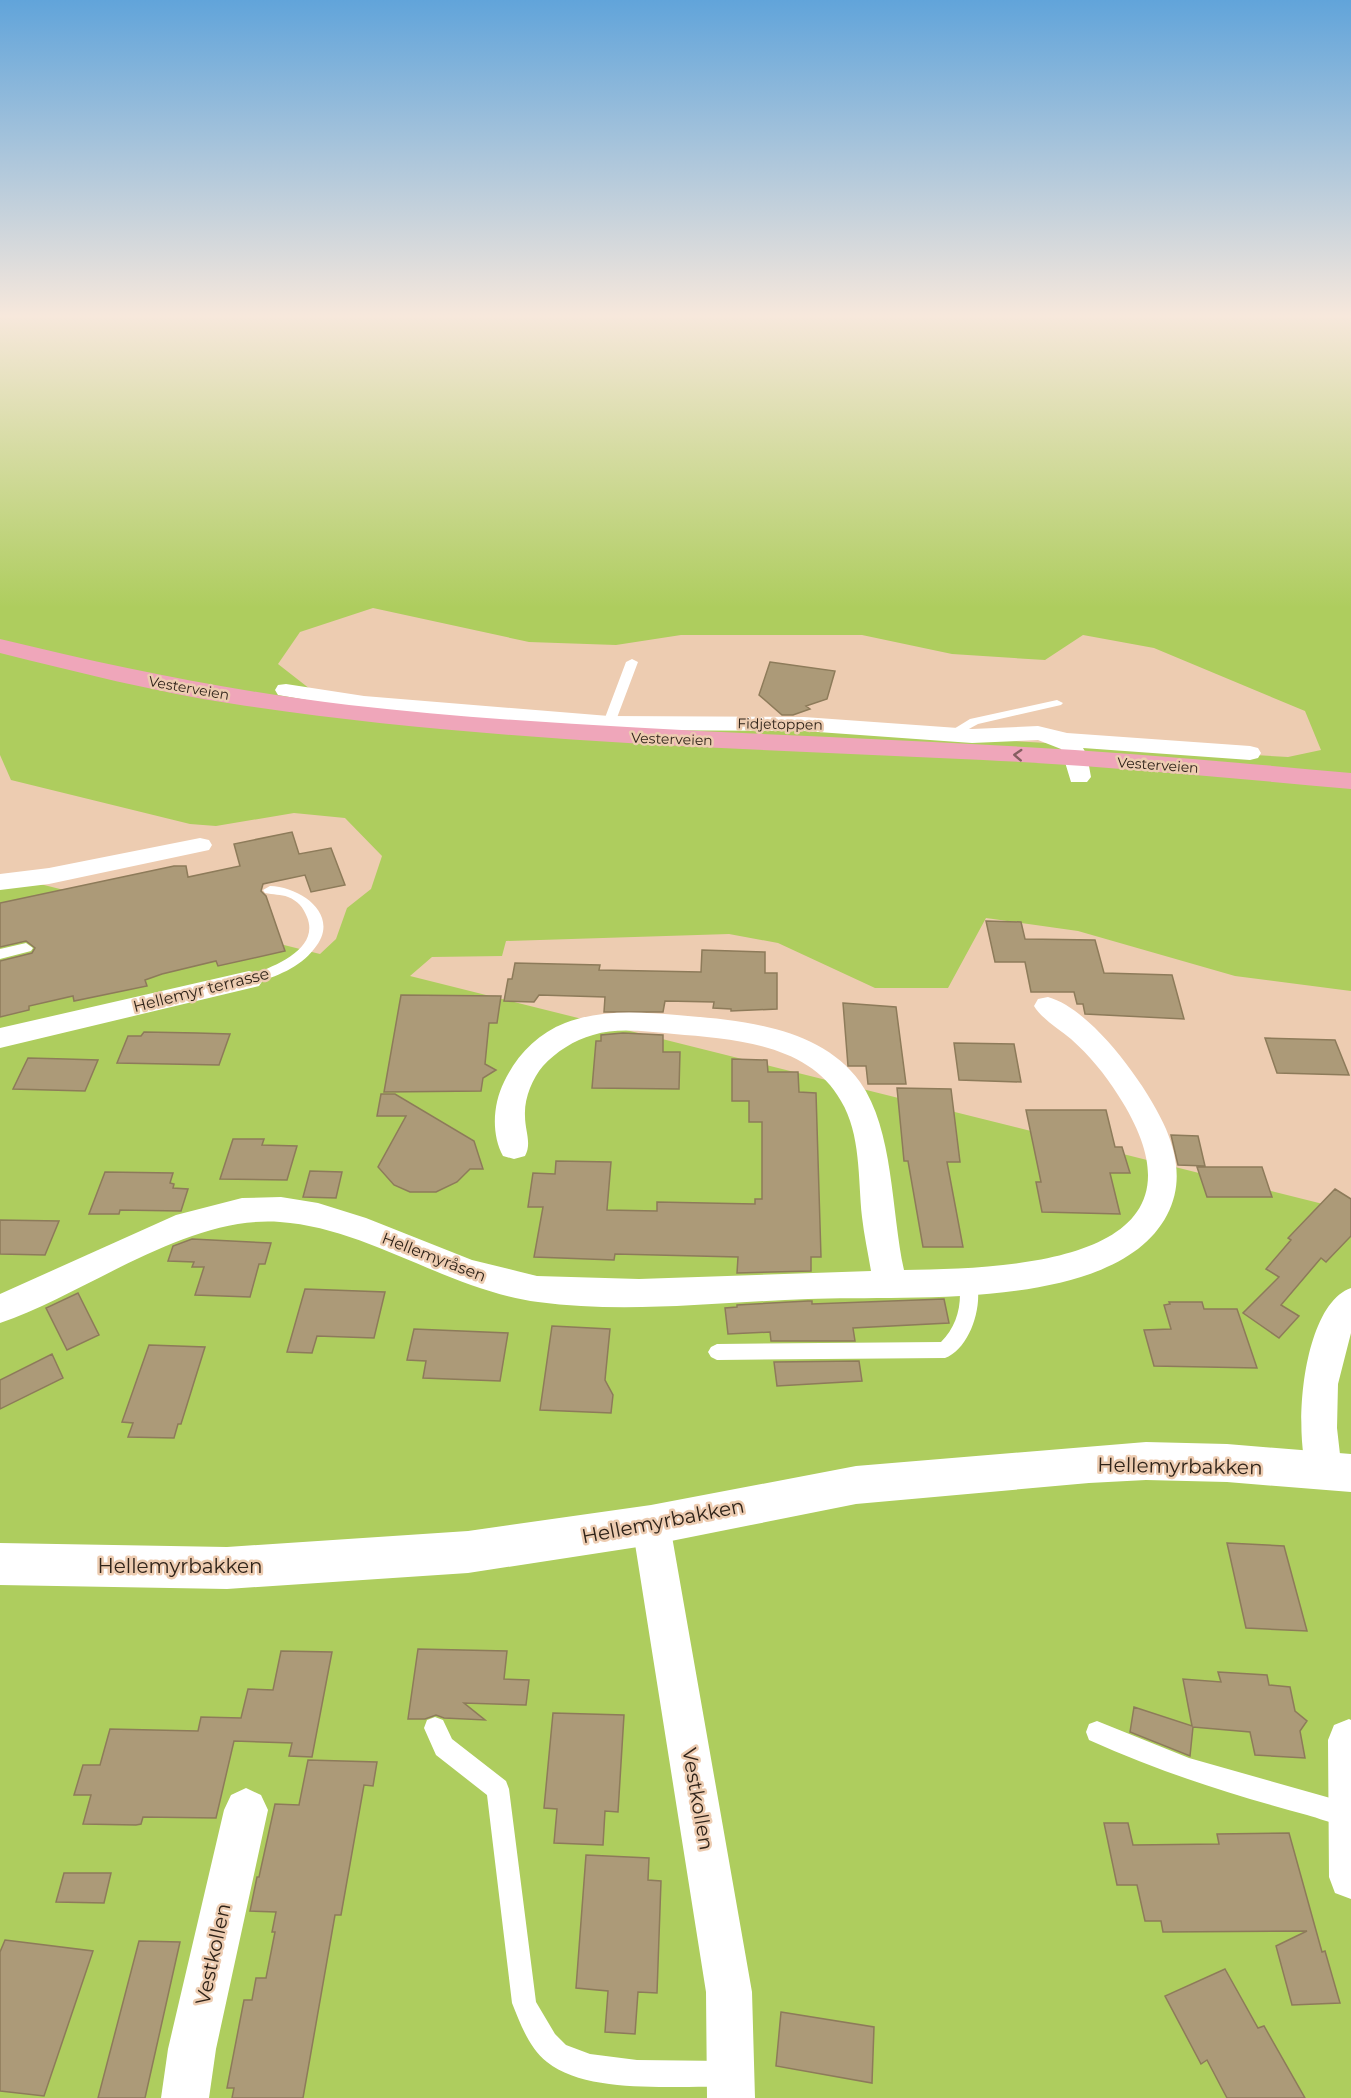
<svg xmlns="http://www.w3.org/2000/svg" width="1351" height="2098" font-family="Montserrat,sans-serif">
<rect width="100%" height="100%" fill="#edccb1"/>
<path fill="#aecd5e" fill-rule="evenodd" d="M 0,315 L 1351,315 L 1351,991 L 1235,976 L 1078,931 L 986,918 L 948,988 L 875,988 L 778,943 L 729,934 L 506,941 L 502,956 L 432,957 L 410,976 L 1351,1211 L 1351,2098 L 0,2098 L 0,874 L 320,954 L 336,939 L 347,908 L 371,889 L 382,856 L 345,818 L 294,813 L 216,826 L 190,824 L 11,780 L 0,755 ZM 373,608 L 529,642 L 616,645 L 681,635 L 862,635 L 952,654 L 1045,660 L 1083,635 L 1154,648 L 1305,711 L 1321,750 L 1288,757 L 426,707 L 310,689 L 278,664 L 300,632 Z"/>
<path fill="#ac9a78" stroke="#8d7b5a" stroke-width="1.5" d="M 770,662 L 835,671 L 827,699 L 806,706 L 810,709 L 793,715 L 782,715 L 759,695 Z
M 292,832 L 299,854 L 331,848 L 345,885 L 311,892 L 305,875 L 263,884 L 261,891 L 266,896 L 285,951 L 218,966 L 216,961 L 162,974 L 145,980 L 147,986 L 74,1001 L 73,996 L 29,1006 L 29,1010 L 0,1017 L 0,961 L 32,953 L 35,948 L 26,941 L 0,947 L 0,903 L 174,866 L 186,866 L 188,877 L 240,866 L 234,844 Z
M 986,921 L 1021,922 L 1025,939 L 1095,940 L 1104,973 L 1172,975 L 1184,1019 L 1085,1014 L 1083,1004 L 1077,1004 L 1074,992 L 1031,992 L 1025,962 L 995,962 Z
M 702,950 L 765,952 L 765,973 L 777,973 L 777,1009 L 731,1011 L 731,1009 L 713,1008 L 714,1002 L 665,1001 L 663,1012 L 604,1012 L 605,997 L 539,995 L 534,1002 L 504,1001 L 508,979 L 512,979 L 515,963 L 600,965 L 599,970 L 701,972 Z
M 401,995 L 501,996 L 497,1023 L 489,1023 L 485,1064 L 496,1070 L 483,1078 L 481,1091 L 384,1092 Z
M 843,1003 L 896,1007 L 906,1084 L 868,1084 L 866,1066 L 848,1066 Z
M 144,1032 L 197,1033 L 230,1034 L 219,1065 L 117,1063 L 128,1036 L 141,1036 Z
M 623,1033 L 663,1035 L 663,1052 L 680,1052 L 679,1089 L 592,1088 L 596,1041 L 601,1041 L 601,1035 Z
M 1265,1038 L 1335,1040 L 1349,1075 L 1277,1073 Z
M 954,1043 L 1014,1044 L 1021,1082 L 959,1080 Z
M 28,1058 L 66,1059 L 98,1060 L 85,1091 L 13,1089 Z
M 732,1059 L 767,1060 L 768,1072 L 798,1072 L 799,1092 L 816,1093 L 821,1257 L 811,1257 L 811,1271 L 737,1273 L 738,1257 L 615,1254 L 614,1260 L 534,1257 L 543,1207 L 528,1207 L 533,1173 L 555,1174 L 556,1161 L 611,1162 L 607,1210 L 657,1211 L 657,1202 L 755,1204 L 755,1199 L 762,1199 L 762,1122 L 749,1122 L 749,1101 L 732,1101 Z
M 897,1088 L 951,1089 L 960,1162 L 947,1162 L 963,1247 L 923,1247 L 908,1161 L 904,1161 Z
M 381,1094 L 395,1094 L 474,1141 L 483,1169 L 470,1169 L 457,1182 L 436,1192 L 410,1192 L 394,1185 L 378,1167 L 406,1116 L 377,1116 Z
M 1026,1110 L 1106,1110 L 1115,1147 L 1122,1147 L 1130,1173 L 1110,1173 L 1120,1214 L 1042,1212 L 1036,1182 L 1041,1182 Z
M 1171,1135 L 1198,1136 L 1205,1166 L 1178,1165 Z
M 233,1139 L 264,1139 L 262,1145 L 297,1146 L 287,1180 L 220,1179 Z
M 1197,1167 L 1262,1167 L 1272,1197 L 1207,1197 Z
M 310,1171 L 342,1172 L 336,1198 L 303,1197 Z
M 105,1172 L 173,1173 L 170,1183 L 174,1184 L 173,1188 L 188,1189 L 181,1211 L 120,1210 L 119,1214 L 89,1214 Z
M 1335,1189 L 1351,1199 L 1351,1236 L 1326,1262 L 1321,1258 L 1281,1305 L 1299,1316 L 1279,1338 L 1243,1313 L 1279,1277 L 1266,1269 L 1291,1240 L 1288,1238 Z
M 0,1220 L 59,1221 L 45,1255 L 0,1254 Z
M 192,1239 L 271,1243 L 265,1264 L 259,1264 L 250,1297 L 195,1295 L 204,1267 L 192,1267 L 194,1262 L 168,1261 L 173,1246 Z
M 305,1289 L 385,1292 L 374,1338 L 317,1336 L 312,1353 L 287,1352 Z
M 78,1293 L 99,1335 L 67,1350 L 46,1308 Z
M 944,1299 L 949,1323 L 853,1328 L 855,1341 L 771,1341 L 770,1332 L 728,1334 L 725,1308 L 737,1307 L 737,1305 L 808,1301 L 812,1301 L 812,1304 Z
M 1169,1302 L 1202,1302 L 1204,1309 L 1237,1309 L 1257,1368 L 1154,1366 L 1144,1330 L 1171,1329 L 1164,1305 L 1170,1304 Z
M 552,1326 L 610,1329 L 605,1380 L 613,1395 L 611,1413 L 540,1410 Z
M 414,1329 L 508,1333 L 500,1381 L 423,1378 L 426,1361 L 407,1360 Z
M 149,1345 L 205,1347 L 181,1424 L 178,1424 L 174,1438 L 128,1437 L 133,1423 L 122,1422 Z
M 52,1354 L 63,1378 L 0,1409 L 0,1380 Z
M 859,1361 L 862,1381 L 777,1386 L 774,1362 Z
M 1227,1543 L 1284,1546 L 1307,1631 L 1246,1628 Z
M 418,1649 L 507,1651 L 504,1679 L 529,1680 L 526,1705 L 464,1703 L 485,1720 L 444,1718 L 436,1715 L 425,1719 L 408,1719 Z
M 281,1651 L 332,1652 L 312,1757 L 289,1756 L 292,1743 L 234,1741 L 216,1818 L 143,1817 L 141,1824 L 136,1825 L 83,1824 L 91,1795 L 74,1795 L 83,1765 L 100,1765 L 110,1729 L 198,1731 L 201,1717 L 241,1718 L 248,1689 L 273,1690 Z
M 1218,1672 L 1267,1675 L 1269,1685 L 1290,1687 L 1295,1711 L 1307,1721 L 1300,1731 L 1305,1758 L 1255,1755 L 1250,1732 L 1193,1727 L 1190,1756 L 1130,1732 L 1134,1707 L 1192,1726 L 1183,1679 L 1221,1682 Z
M 553,1713 L 624,1715 L 618,1812 L 605,1811 L 603,1845 L 554,1843 L 557,1809 L 544,1808 Z
M 308,1760 L 377,1762 L 373,1786 L 364,1785 L 341,1915 L 335,1915 L 303,2098 L 232,2098 L 234,2088 L 227,2088 L 244,2000 L 252,2000 L 256,1978 L 266,1978 L 275,1932 L 272,1932 L 276,1912 L 250,1911 L 257,1877 L 259,1877 L 275,1804 L 299,1805 Z
M 1104,1823 L 1128,1823 L 1133,1845 L 1219,1844 L 1217,1834 L 1289,1833 L 1322,1952 L 1325,1951 L 1340,2003 L 1292,2005 L 1276,1946 L 1307,1931 L 1163,1932 L 1161,1921 L 1145,1921 L 1137,1885 L 1117,1885 Z
M 586,1855 L 649,1858 L 648,1880 L 661,1881 L 657,1993 L 638,1992 L 635,2034 L 605,2032 L 608,1991 L 576,1988 Z
M 64,1873 L 111,1873 L 104,1903 L 56,1902 Z
M 5,1940 L 93,1951 L 44,2096 L 0,2091 L 0,1952 Z
M 139,1941 L 180,1942 L 145,2098 L 98,2098 Z
M 1225,1969 L 1258,2028 L 1264,2026 L 1305,2098 L 1227,2098 L 1207,2060 L 1201,2064 L 1165,1996 Z
M 781,2012 L 874,2027 L 872,2083 L 776,2066 Z"/>
<g fill="none" stroke-linecap="round" stroke-linejoin="round">
<path fill="#fff" fill-rule="evenodd" d="M 632,659 L 638,662 L 615,723 L 613,725 L 605,725 L 603,723 L 626,662 Z
M 1057,700 L 1063,703 L 1061,705 L 978,724 L 954,737 L 950,739 L 944,735 L 970,719 Z
M 270,886 C 302,887 342,916 314,949 C 299,969 272,978 249,985 L 244,983 L 242,980 L 244,977 C 268,969 321,951 307,917 C 303,907 298,901 288,897 C 281,894 273,895 265,893 L 263,890 Z
M 26,943 L 33,948 L 31,951 L 0,959 L 0,949 Z
M 968,1273 L 974,1275 C 986,1299 971,1349 945,1358 L 717,1360 L 711,1357 L 708,1352 L 711,1347 L 717,1344 L 941,1342 C 954,1329 960,1313 960,1294 C 960,1287 959,1281 962,1275 Z
M 435,1717 L 443,1720 L 452,1739 L 506,1781 L 509,1789 L 536,2002 L 555,2034 L 566,2045 L 590,2054 L 637,2060 L 726,2061 L 735,2065 L 739,2074 L 735,2083 L 726,2087 C 675,2085 588,2095 547,2062 C 529,2048 520,2023 512,2003 L 487,1795 L 436,1755 L 424,1728 L 427,1720 Z
M 1097,1721 L 1189,1758 L 1348,1803 L 1351,1804 L 1351,1824 C 1338,1827 1319,1818 1307,1815 C 1232,1795 1160,1772 1089,1740 L 1086,1732 L 1089,1724 Z"/>
<path fill="#fff" fill-rule="evenodd" d="M 286,684 L 364,696 L 609,716 L 804,717 L 972,729 L 1038,726 L 1067,733 L 1250,746 L 1258,748 L 1261,753 L 1258,758 L 1250,760 L 1083,748 L 1087,755 L 1091,777 L 1087,782 L 1071,782 L 1061,749 L 1038,740 L 972,743 L 804,731 L 609,730 L 364,710 L 278,695 L 275,690 L 278,685 Z
M 200,838 L 209,840 L 212,845 L 209,850 L 49,884 L 0,890 L 0,874 L 49,868 Z
M 249,971 L 259,974 L 263,980 L 259,986 L 0,1048 L 0,1028 Z
M 1048,997 C 1092,1009 1148,1087 1166,1129 C 1178,1158 1182,1186 1167,1215 C 1116,1313 904,1295 808,1299 C 719,1302 627,1314 538,1302 C 448,1290 368,1228 280,1222 C 186,1215 88,1293 0,1323 L 0,1294 L 176,1215 L 242,1198 L 281,1197 L 318,1203 L 366,1218 L 472,1260 L 537,1276 L 639,1279 L 871,1271 C 868,1253 864,1235 862,1217 C 858,1179 861,1134 841,1101 C 809,1043 732,1039 674,1034 C 647,1032 619,1027 593,1035 C 574,1040 556,1052 543,1066 C 532,1079 524,1099 525,1116 C 525,1131 532,1143 525,1156 L 514,1159 L 503,1156 C 491,1134 493,1104 504,1082 C 517,1055 537,1034 565,1023 C 602,1009 638,1012 677,1015 C 738,1020 820,1026 860,1082 C 894,1130 891,1211 904,1270 C 1012,1268 1227,1263 1118,1095 C 1105,1074 1089,1055 1071,1039 C 1059,1029 1042,1019 1034,1006 L 1038,999 Z
M 1351,1288 L 1351,1333 L 1338,1384 L 1337,1428 L 1342,1472 L 1337,1484 L 1324,1488 L 1311,1484 C 1291,1441 1301,1305 1351,1288 Z
M 651,1508 L 664,1513 L 670,1525 L 752,1992 L 755,2098 L 707,2098 L 706,1992 L 632,1525 L 638,1513 Z
M 1349,1719 L 1351,1720 L 1351,1899 L 1335,1893 L 1329,1877 L 1328,1740 L 1334,1725 Z
M 246,1788 L 261,1795 L 268,1810 L 216,2049 L 209,2098 L 161,2098 L 168,2049 L 224,1810 L 231,1795 Z"/>
<path fill="#fff" fill-rule="evenodd" d="M 1146,1442 L 1227,1444 L 1351,1454 L 1351,1492 L 1227,1482 L 1146,1480 L 1089,1483 L 856,1504 L 651,1545 L 468,1573 L 227,1589 L 0,1585 L 0,1543 L 227,1547 L 468,1531 L 651,1505 L 856,1466 Z"/>
<path fill="#efa6ba" fill-rule="evenodd" d="M 0,639 C 115,667 231,691 349,705 C 562,729 776,733 990,745 C 1110,751 1231,762 1351,773 L 1351,789 C 1229,778 1106,766 983,760 C 733,748 482,742 234,704 C 155,692 77,672 0,653 Z"/>
</g>
<defs><path id="oneway-chevron" d="M-2-3.5L2.5 0L-2 3.5" fill="none" stroke-width="1.6" stroke-linecap="round" stroke-linejoin="round" transform="scale(1.5)"/></defs>
<use stroke="#855e61" href="#oneway-chevron" transform="translate(1018 755) rotate(-177)"/>
<linearGradient id="sky" x2="0" y2="1"><stop stop-color="#61a4da"/><stop offset="0.52" stop-color="#f7e8dc"/><stop offset="1" stop-color="#f7e8dc" stop-opacity="0"/></linearGradient>
<rect width="1351" height="608" fill="url(#sky)"/>
<g text-anchor="middle" dominant-baseline="central" stroke-width="5" stroke-linejoin="round" paint-order="stroke">
<g font-size="14" fill="#2f2319" stroke="#edccb1">
<text transform="translate(189 688) rotate(10)">Vesterveien</text>
<text transform="translate(780 724) rotate(1)">Fidjetoppen</text>
<text transform="translate(672 739) rotate(2)">Vesterveien</text>
<text transform="translate(1158 765) rotate(4)">Vesterveien</text>
</g>
<g font-size="16" fill="#2f2319" stroke="#edccb1">
<text transform="translate(201 990) rotate(-14)">Hellemyr terrasse</text>
<text transform="translate(434 1257) rotate(21)">Hellemyråsen</text>
</g>
<g font-size="20" fill="#2f2319" stroke="#edccb1">
<text transform="translate(1180 1466) rotate(1)">Hellemyrbakken</text>
<text transform="translate(663 1521) rotate(-11)">Hellemyrbakken</text>
<text x="180" y="1566">Hellemyrbakken</text>
<text transform="translate(698 1799) rotate(80)">Vestkollen</text>
<text transform="translate(213 1954) rotate(-78)">Vestkollen</text>
</g>
</g>
</svg>
